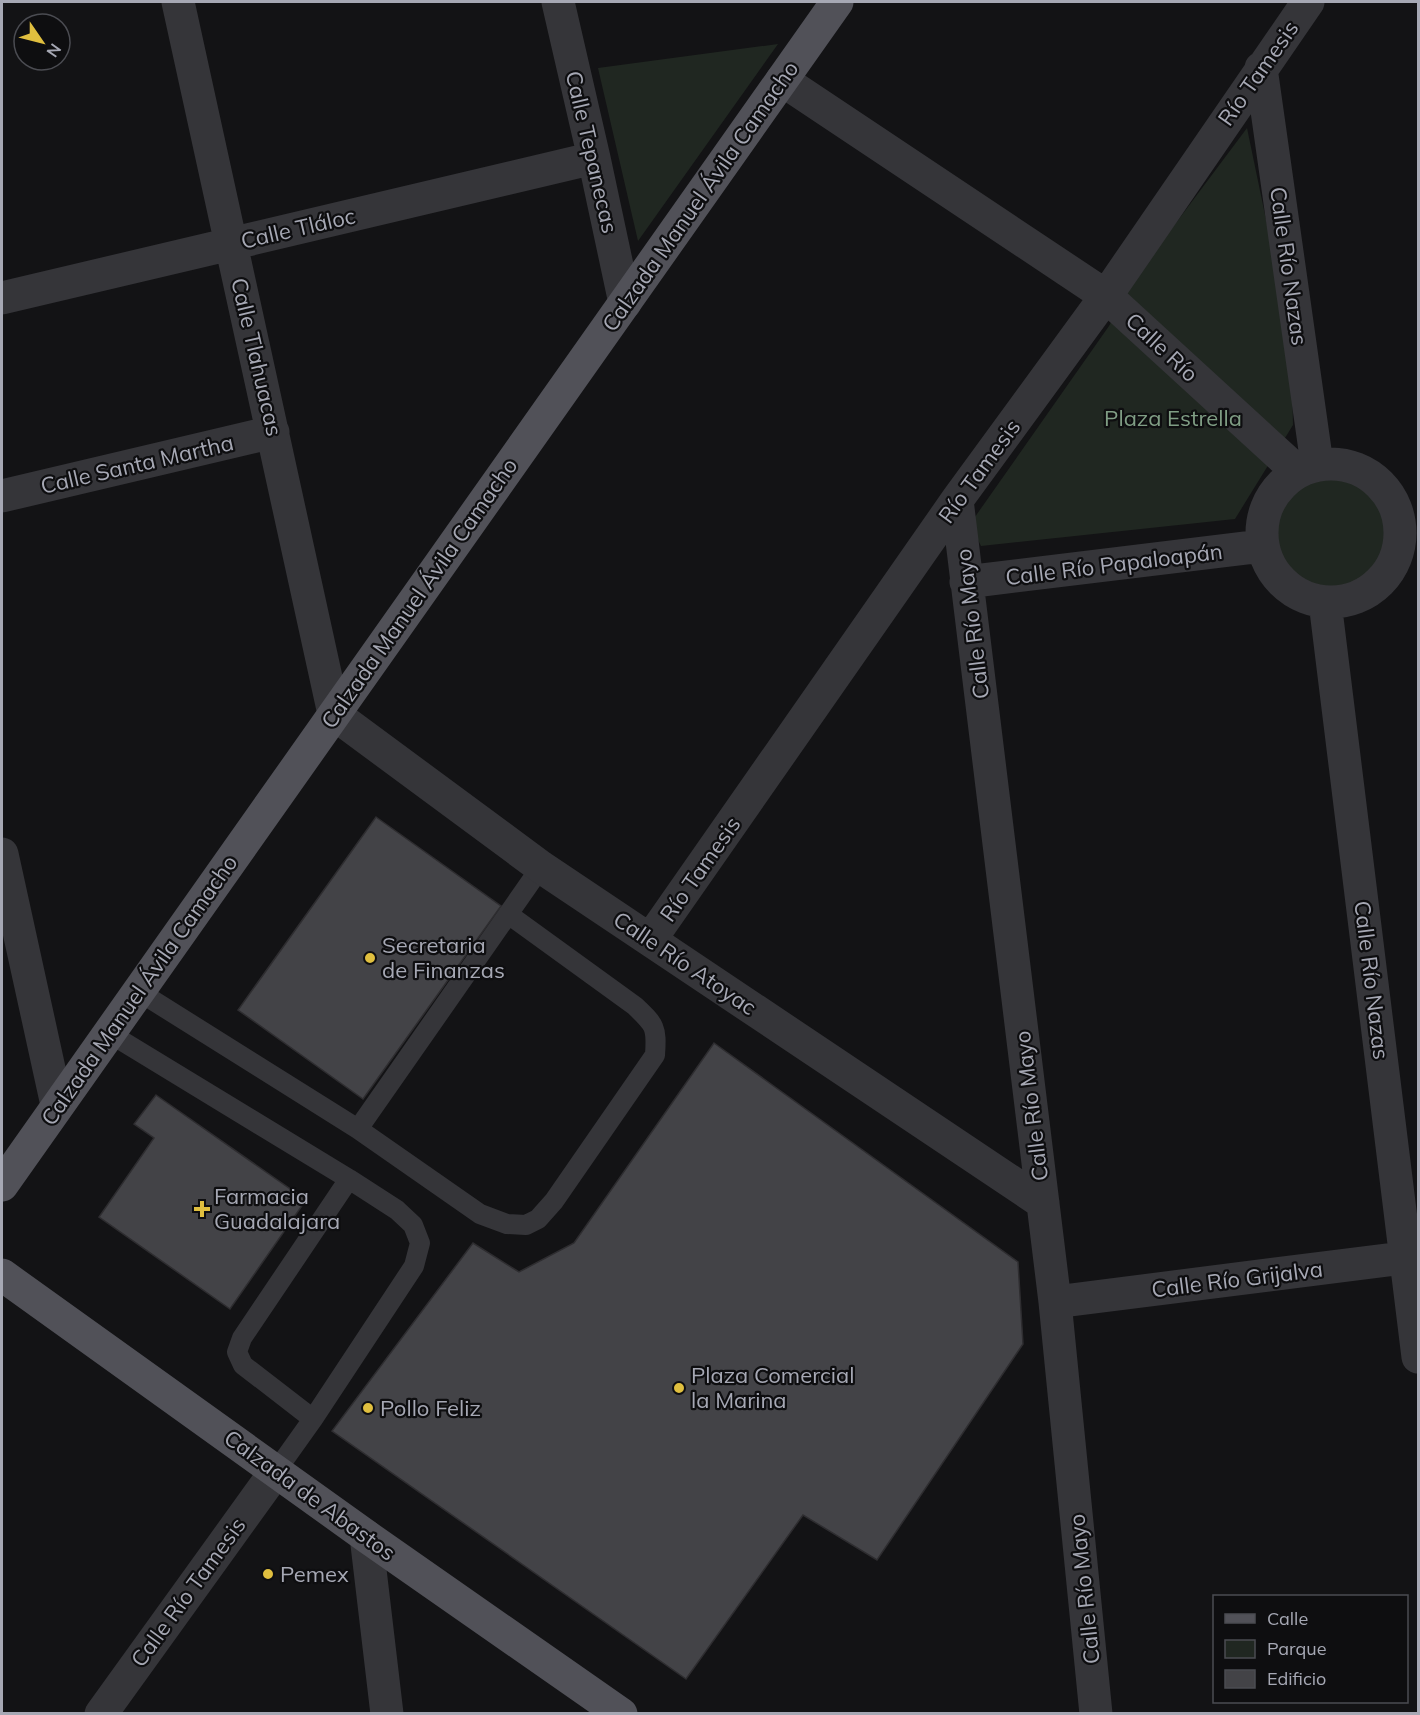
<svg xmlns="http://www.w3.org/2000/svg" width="1420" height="1715" font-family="Mulish,sans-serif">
<rect width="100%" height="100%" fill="#131315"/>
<path fill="#202721" d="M 778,44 L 638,241 L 598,68 Z
M 1247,128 L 1291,340 L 1293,425 L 1235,519 L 981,546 L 970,524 L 1109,326 L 1137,275 Z
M1269 533a62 62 0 1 1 124 0a62 62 0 1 1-124 0Z"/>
<path fill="#434347" stroke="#2e2d30" stroke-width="1.5" d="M 376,817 L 501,906 L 363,1099 L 238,1010 Z
M 714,1043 L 1018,1262 L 1023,1344 L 877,1560 L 803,1515 L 686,1679 L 332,1431 L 473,1243 L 519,1272 L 574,1243 Z
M 156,1095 L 306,1200 L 230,1309 L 99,1217 L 154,1138 L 134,1124 Z"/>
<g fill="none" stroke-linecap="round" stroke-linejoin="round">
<path stroke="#353539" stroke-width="20" d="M 138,991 L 358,1129 L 480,1214 L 507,1224 L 526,1225 L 538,1219 L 554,1201 L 655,1055 C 657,1027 655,1025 635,1006 L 508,914
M 109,1033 L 349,1179 L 397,1210 L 413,1225 L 420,1243 L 414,1266 L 313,1419 L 276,1471
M 358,1129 L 541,867
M 313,1419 L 243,1365 L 237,1352 L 242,1338 L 349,1179"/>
<path stroke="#353539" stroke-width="33" d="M 178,2 L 334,714 L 541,867 L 1043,1203
M 558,2 L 594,158 L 625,303
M 1261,68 L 1317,464
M 782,80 L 1106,296 L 1297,471
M 2,298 L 594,158
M1262 533a69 69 0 1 1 138 0a69 69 0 1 1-138 0Z
M 2,496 L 273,432
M 957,500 L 1055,1302 L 1096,1714
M 966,582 L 1262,546
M 1325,602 L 1418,1357
M 2,854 L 57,1105
M 650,940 L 957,500 L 1106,296 L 1308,2
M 1055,1302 L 1418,1256
M 366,1536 L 387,1714
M 101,1714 L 276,1471"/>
<path stroke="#515158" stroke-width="33" d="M 2,1185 L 837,2
M 2,1275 L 366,1536 L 621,1714"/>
</g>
<g fill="#e0bf3f" stroke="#0e0e10" stroke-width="2">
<circle cx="370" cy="958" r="6"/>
<path d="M199 1200h6v6h6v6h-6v6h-6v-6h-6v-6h6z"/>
<circle cx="679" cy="1388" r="6"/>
<circle cx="368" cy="1408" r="6"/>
<circle cx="268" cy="1574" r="6"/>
</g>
<g text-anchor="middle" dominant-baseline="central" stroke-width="4.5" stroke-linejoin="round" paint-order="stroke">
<g font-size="22" fill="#a6a8b4" stroke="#0e0e10">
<text transform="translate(1258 73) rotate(-55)">Río Tamesis</text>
<text transform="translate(592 152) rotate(77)">Calle Tepanecas</text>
<text transform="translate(700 196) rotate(-55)">Calzada Manuel Ávila Camacho</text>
<text transform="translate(298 228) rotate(-13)">Calle Tláloc</text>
<text transform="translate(1289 266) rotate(82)">Calle Río Nazas</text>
<text transform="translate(1162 347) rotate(43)">Calle Río</text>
<text transform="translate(257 357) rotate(77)">Calle Tlahuacas</text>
<text transform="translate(137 464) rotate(-13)">Calle Santa Martha</text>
<text transform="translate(979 471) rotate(-54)">Río Tamesis</text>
<text transform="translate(1114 564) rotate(-7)">Calle Río Papaloapán</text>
<text transform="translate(419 593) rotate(-55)">Calzada Manuel Ávila Camacho</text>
<text transform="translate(972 624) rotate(-97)">Calle Río Mayo</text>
<text transform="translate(700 869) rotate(-55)">Río Tamesis</text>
<text transform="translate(685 963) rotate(34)">Calle Río Atoyac</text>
<text transform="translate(1372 980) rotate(83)">Calle Río Nazas</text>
<text transform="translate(139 990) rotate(-55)">Calzada Manuel Ávila Camacho</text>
<text transform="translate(1031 1106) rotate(-97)">Calle Río Mayo</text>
<text transform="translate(1237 1279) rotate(-7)">Calle Río Grijalva</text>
<text transform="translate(310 1495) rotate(36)">Calzada de Abastos</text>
<text transform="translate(1084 1589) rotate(-96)">Calle Río Mayo</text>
<text transform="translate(188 1592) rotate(-54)">Calle Río Tamesis</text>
</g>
<g font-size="22" fill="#7f9d84" stroke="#0e0e10">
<text x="1173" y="418">Plaza Estrella</text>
</g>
<g font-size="22" fill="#a6a8b4" stroke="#0e0e10" text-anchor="start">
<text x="382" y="945">Secretaria<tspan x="382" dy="25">de Finanzas</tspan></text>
<text x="214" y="1196">Farmacia<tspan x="214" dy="25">Guadalajara</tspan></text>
<text x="691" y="1375">Plaza Comercial<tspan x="691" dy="25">la Marina</tspan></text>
<text x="380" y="1408">Pollo Feliz</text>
<text x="280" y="1574">Pemex</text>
</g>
</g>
<rect width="1420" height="1715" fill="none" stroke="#a6a8b4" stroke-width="6"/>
<rect x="1213" y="1595" width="195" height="108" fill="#0e0e10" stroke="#4b4c52" stroke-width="1.5"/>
<rect x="1225" y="1614" width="30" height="9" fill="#515158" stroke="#4b4c52" stroke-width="1.5"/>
<text x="1267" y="1625" font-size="18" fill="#a6a8b4">Calle</text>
<rect x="1225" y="1640" width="30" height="18" fill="#202721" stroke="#4b4c52" stroke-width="1.5"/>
<text x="1267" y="1655" font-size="18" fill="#a6a8b4">Parque</text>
<rect x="1225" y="1670" width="30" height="18" fill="#434347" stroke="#4b4c52" stroke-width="1.5"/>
<text x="1267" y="1685" font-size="18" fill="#a6a8b4">Edificio</text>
<g transform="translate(42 42) rotate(125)"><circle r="28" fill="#0e0e10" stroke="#4b4c52" stroke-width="1.5"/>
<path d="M0-4.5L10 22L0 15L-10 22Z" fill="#e0bf3f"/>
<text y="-9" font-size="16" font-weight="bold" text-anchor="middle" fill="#a6a8b4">N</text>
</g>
</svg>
